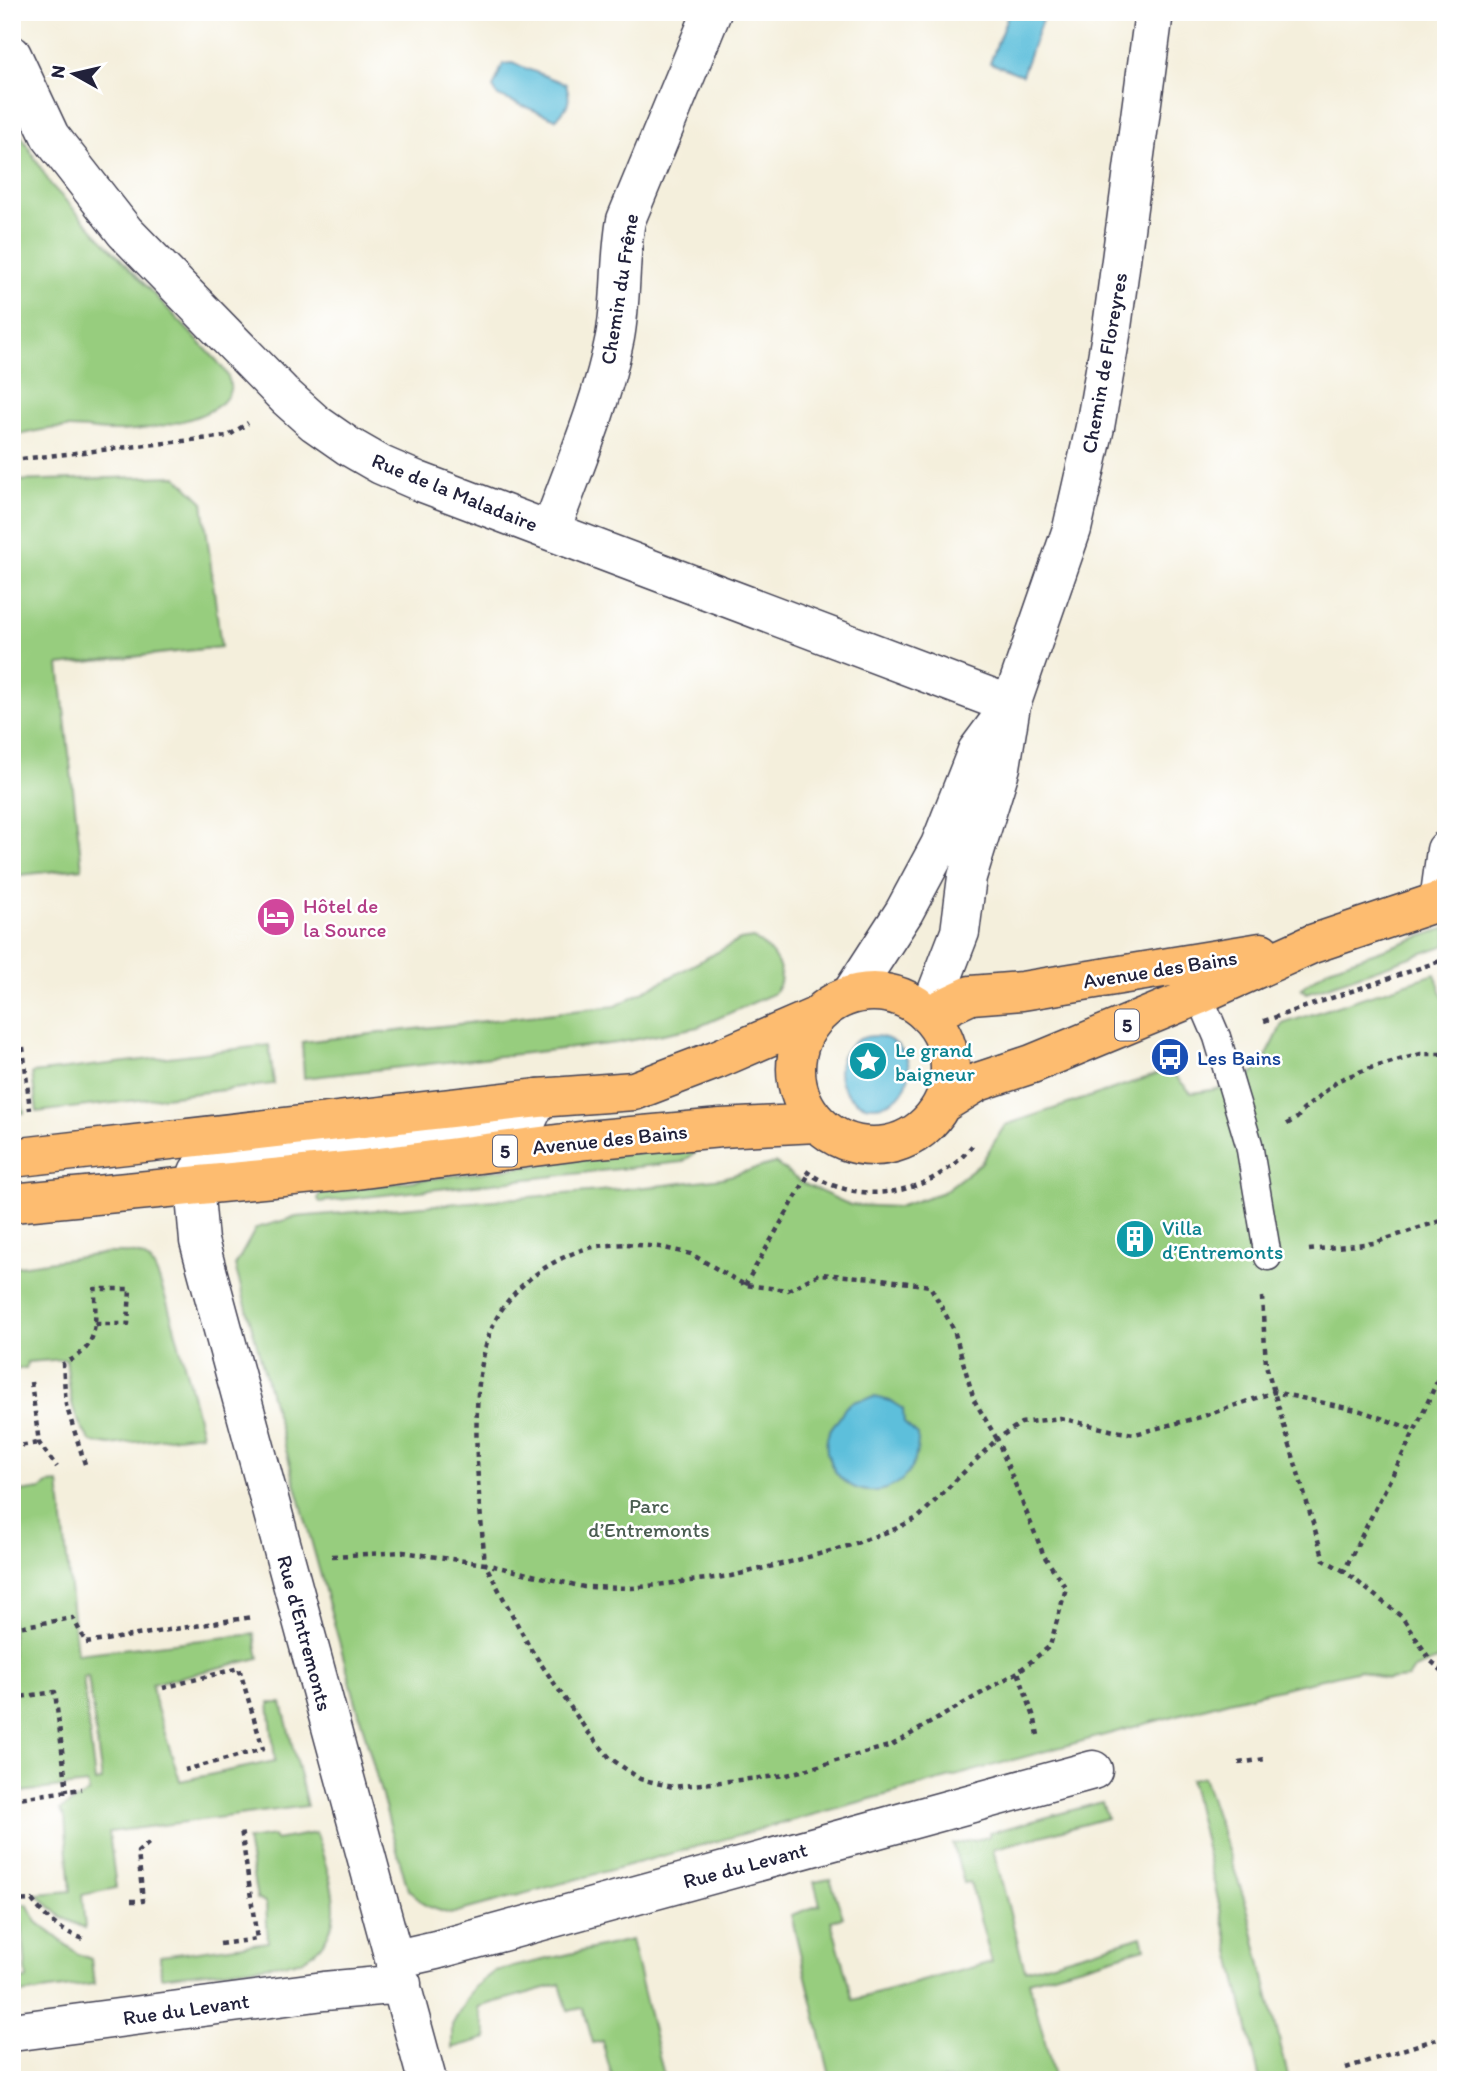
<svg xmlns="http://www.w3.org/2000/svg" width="1458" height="2092" font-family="Itim,sans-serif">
<rect width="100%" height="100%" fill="#fff"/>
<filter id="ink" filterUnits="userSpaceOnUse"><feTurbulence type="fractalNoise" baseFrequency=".0143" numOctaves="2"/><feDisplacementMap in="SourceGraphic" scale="14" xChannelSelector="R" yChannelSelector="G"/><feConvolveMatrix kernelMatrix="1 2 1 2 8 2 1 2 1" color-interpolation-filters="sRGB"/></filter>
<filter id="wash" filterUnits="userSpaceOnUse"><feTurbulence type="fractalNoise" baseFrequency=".00686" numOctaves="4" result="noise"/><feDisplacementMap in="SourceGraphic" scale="28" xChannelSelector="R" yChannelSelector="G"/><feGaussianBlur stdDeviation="1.57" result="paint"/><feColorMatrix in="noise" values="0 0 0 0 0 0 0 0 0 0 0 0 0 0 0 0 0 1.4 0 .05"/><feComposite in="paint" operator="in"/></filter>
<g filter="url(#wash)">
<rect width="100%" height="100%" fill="#f4efdc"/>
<path fill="#97cd7e" stroke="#5c785c" stroke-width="2" fill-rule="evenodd" d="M 12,120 L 51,185 L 218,362 C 224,370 232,379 230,390 C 222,421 140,431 113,431 C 97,431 81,427 65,428 C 48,428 29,432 12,437 Z
M 176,476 L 203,502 L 221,647 L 59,665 L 82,868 L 12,876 L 12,481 Z
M 1446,928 L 1446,945 L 1307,993 L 1301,988 L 1329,968 Z
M 753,938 C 772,949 792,974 773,994 L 698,1027 L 617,1043 L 304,1078 L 302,1042 L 616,1006 L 740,940 Z
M 1435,974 L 1446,1004 L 1446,1656 L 1414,1669 L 1408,1678 L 1386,1680 L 1360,1670 L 1229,1701 L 450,1914 L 426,1906 L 408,1890 L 235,1266 L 256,1228 L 296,1217 L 657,1186 L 722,1178 L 775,1163 L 802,1183 L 850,1205 L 898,1207 L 943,1192 L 981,1163 L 1005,1125 L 1170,1070 L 1191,1093 C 1249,1086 1259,1077 1282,1024 Z
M 269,1045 L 274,1084 L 37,1112 L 32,1073 Z
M 12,1075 L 19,1078 L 24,1113 L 12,1115 Z
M 699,1144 L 695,1153 L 682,1162 L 320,1202 L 318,1199 L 320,1193 Z
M 109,1253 C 125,1253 138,1251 150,1262 C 164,1274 195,1408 202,1434 L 110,1445 L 91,1442 C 68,1410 71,1395 66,1359 L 27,1362 L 26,1368 L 12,1370 L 12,1267 Z
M 59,1483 L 77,1654 L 254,1634 L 259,1658 L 152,1684 L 154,1699 L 180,1781 L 275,1761 L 269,1703 L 282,1703 L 307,1806 L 109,1832 L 116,1888 L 82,1895 L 85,1928 L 61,1917 L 37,1894 L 71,1891 L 65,1818 L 60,1810 L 89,1792 L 87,1784 L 12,1793 L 12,1493 L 41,1489 L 48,1484 ZM 88,1676 L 102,1781 L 95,1782 L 83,1677 Z
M 1203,1777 L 1247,1907 L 1289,2080 L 1260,2080 L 1190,1779 Z
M 1102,1802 L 1107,1818 L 993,1849 L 1025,1970 L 1142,1936 L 1145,1948 L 1029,1981 L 1055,2080 L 831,2080 L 791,1915 L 820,1905 L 814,1882 L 830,1879 L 843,1917 L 831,1921 L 853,2000 L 992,1962 L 970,1882 L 964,1883 L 953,1844 L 989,1837 L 989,1833 Z
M 316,1833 C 330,1882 355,1930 300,1962 L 161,1977 L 160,1956 L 268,1942 L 266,1903 L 257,1899 L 247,1840 L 273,1836 L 275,1840 Z
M 27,1904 L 37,1922 L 78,1954 L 91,1959 L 94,1984 L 20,1994 L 18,1980 L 27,1979 L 22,1924 L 13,1923 L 12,1905 Z
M 631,1940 L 665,2080 L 613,2080 L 602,2041 L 593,2043 L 583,2008 L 568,2011 L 560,1984 L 478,2007 L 487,2038 L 452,2048 L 452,2025 L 473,1988 L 495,1971 Z"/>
<path fill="#5dbfdb" stroke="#40708b" stroke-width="2" d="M 1009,12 L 1045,12 L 1022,75 L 990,63 Z
M 512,63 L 566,84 C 572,101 568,107 556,119 L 498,96 L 493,88 L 503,64 Z
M839 1071a35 35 0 1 1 70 0a35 35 0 1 1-70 0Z
M 875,1397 L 890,1401 L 903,1409 L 904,1423 L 918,1435 C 921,1503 840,1510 827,1452 C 825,1439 828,1431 836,1422 C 840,1418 842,1413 845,1408 C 852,1400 865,1399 875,1397 Z"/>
</g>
<g filter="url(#ink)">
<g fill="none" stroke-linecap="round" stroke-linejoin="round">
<g stroke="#424153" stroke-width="29">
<path id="service" d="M 1199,995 L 1217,1037 L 1249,1144 L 1268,1257"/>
</g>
<g stroke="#424153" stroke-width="41">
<path id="minor" d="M 12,55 L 50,136 L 125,232 L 286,397 L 315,423 L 348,446 L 381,465 L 418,481 L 1011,705
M 551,530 C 574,467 602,403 615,337 C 622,299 619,259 626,220 L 712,12
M 1439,902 L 1446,850
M 851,994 L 904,912 L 940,845 L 977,751 L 1006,712
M 928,1015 L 960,932 L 967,877 L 1001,767 L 1011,705 L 1072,529 L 1095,427 L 1111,335 L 1154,12
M 396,1959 L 436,1950 L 1093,1770
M 12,2032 L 324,1991 L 402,1984
M 427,2080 L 199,1241 L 194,1185 L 198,1172 L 221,1158 L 526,1123 L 538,1098"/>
</g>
<g stroke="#424153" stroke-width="41">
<path id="primary" d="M796 1069a77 77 0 1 1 154 0a77 77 0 1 1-154 0Z
M 928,1015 L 971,995 L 1022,991 L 1261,952
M 942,1104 L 978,1082 L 1032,1064 L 1199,995 L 1312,944 L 1446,899
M 12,1158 L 538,1098 L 634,1091 L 718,1059 L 815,1017
M 12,1203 L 356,1170 L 587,1140 L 721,1128 L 817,1123"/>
</g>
<path stroke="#424153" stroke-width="4.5" stroke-dasharray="5 5" stroke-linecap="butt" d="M 12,460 L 228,436 L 248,423
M 1264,1021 L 1446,959
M 23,1047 L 30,1110
M 1287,1124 L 1297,1118 L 1303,1110 L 1339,1080 L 1367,1069 L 1421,1054 L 1446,1054
M 806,1171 C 861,1210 937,1194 975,1142
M 1443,1220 L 1446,1239
M 627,1244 L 660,1247 L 691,1254 L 745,1285 L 788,1290 L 819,1274 L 874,1278 L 930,1286 L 954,1330 L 974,1400 L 997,1439 L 919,1517 L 895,1529 L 848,1546 L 794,1561 L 731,1576 L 632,1588 L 584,1587 L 485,1564 C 479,1495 465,1384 495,1321 C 512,1287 549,1260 585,1249 C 598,1245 614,1245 627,1244 Z
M 1309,1250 L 1374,1243 L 1443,1220 L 1446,1217
M 745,1285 L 809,1174
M 1262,1297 L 1266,1365 L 1274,1392 L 1324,1560 L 1344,1571
M 1446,1362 L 1415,1430 L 1344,1571 L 1402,1617 L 1431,1661 L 1446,1674
M 31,1382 L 39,1443 L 57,1467
M 12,1447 L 39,1443
M 85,1464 L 66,1405 L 63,1364 C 101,1347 95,1325 95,1289 L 130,1289 L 128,1324 L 95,1324
M 332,1556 L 403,1552 L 485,1564 L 530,1648 L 587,1731 L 610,1758 L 640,1779 L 673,1787 L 787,1775 L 892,1745 L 1018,1672
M 12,1628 L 73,1618 L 86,1643 L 252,1617
M 163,1688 L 239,1668 L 263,1749 L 185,1770
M 12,1698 L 55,1692 L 67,1791
M 1038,1735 L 1035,1720 L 1018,1672 L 1050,1646 L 1066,1588 L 1044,1556 L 997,1439 L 1021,1423 L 1060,1418 L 1114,1431 L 1135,1434 L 1204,1416 L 1274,1392 L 1361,1411 L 1415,1430
M 1239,1763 L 1265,1759
M 12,1787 L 14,1799
M 12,1799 L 82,1789
M 12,1901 L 32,1900 C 49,1922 60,1931 87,1940
M 131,1901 L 143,1901 L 138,1852 L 150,1842
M 220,1944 L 257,1939 L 241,1829
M 1346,2068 L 1446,2036"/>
<use href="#service" stroke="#fff" stroke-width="26"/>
<use href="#minor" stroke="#fff" stroke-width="38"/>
<use href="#primary" stroke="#fdbc70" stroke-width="38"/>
</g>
</g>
<defs>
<g id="hotel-disc" transform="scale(2.0125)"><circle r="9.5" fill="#d1479c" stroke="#fff"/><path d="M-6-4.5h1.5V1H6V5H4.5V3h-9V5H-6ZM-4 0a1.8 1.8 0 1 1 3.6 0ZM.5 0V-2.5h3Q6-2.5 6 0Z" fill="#fff"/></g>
<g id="bus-disc" transform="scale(2.0125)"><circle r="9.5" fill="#1a4fb4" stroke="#fff"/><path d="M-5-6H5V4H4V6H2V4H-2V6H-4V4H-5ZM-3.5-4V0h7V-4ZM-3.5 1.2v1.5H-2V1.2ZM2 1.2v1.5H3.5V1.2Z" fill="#fff"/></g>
<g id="sight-disc" transform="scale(2.0125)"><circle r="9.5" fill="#0f9aa8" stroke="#fff"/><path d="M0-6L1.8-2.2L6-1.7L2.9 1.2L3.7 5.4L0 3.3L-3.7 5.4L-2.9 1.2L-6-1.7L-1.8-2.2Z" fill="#fff"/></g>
<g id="building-disc" transform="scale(2.0125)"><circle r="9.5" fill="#0f9aa8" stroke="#fff"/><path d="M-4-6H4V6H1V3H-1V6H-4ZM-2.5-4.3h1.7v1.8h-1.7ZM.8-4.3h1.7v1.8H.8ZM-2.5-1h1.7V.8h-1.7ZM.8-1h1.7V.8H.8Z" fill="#fff"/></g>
</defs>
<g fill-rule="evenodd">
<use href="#hotel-disc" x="276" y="917"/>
<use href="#bus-disc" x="1170" y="1057"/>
<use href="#sight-disc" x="868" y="1061"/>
<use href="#building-disc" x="1135" y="1239"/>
</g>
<g text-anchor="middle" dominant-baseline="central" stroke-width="5" stroke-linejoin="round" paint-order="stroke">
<g fill="#fff" stroke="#646476" stroke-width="2">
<rect x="1115" y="1009.5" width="24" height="31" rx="5"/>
<rect x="493" y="1135.5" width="24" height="31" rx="5"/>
</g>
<g font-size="19" font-weight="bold" fill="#22223b">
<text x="1127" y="1025">5</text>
<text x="505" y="1151">5</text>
</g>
<g font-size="21" fill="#22223b" stroke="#fff">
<text transform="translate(619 289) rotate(-81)">Chemin du Frêne</text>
<text transform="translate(1104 363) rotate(-80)">Chemin de Floreyres</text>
<text transform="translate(455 492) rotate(22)">Rue de la Maladaire</text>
<text transform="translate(1160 969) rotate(-9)">Avenue des Bains</text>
<text transform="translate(610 1139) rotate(-6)">Avenue des Bains</text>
<text transform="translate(305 1633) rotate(75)">Rue d'Entremonts</text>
<text transform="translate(745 1865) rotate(-15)">Rue du Levant</text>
<text transform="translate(186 2009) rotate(-8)">Rue du Levant</text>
</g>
<g font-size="21" fill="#b23c85" stroke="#fff" text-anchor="start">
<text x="303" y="905">Hôtel de<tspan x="303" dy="24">la Source</tspan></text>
</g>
<g font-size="21" fill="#0d838f" stroke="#fff" text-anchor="start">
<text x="895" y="1049">Le grand<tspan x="895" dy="24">baigneur</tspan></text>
<text x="1162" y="1227">Villa<tspan x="1162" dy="24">d’Entremonts</tspan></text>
</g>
<g font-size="21" fill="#164399" stroke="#fff" text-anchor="start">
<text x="1197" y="1057">Les Bains</text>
</g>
<g font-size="21" fill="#4b5e52" stroke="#fff">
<text x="649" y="1505">Parc<tspan x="649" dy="24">d’Entremonts</tspan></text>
</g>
</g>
<rect width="1458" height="2092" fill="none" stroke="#fff" stroke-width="42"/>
<g transform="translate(74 74) rotate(278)" stroke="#ffffff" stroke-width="5" paint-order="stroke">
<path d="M0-5L12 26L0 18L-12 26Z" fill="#22223b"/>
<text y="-10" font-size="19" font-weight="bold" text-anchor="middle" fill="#22223b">N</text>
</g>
</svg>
